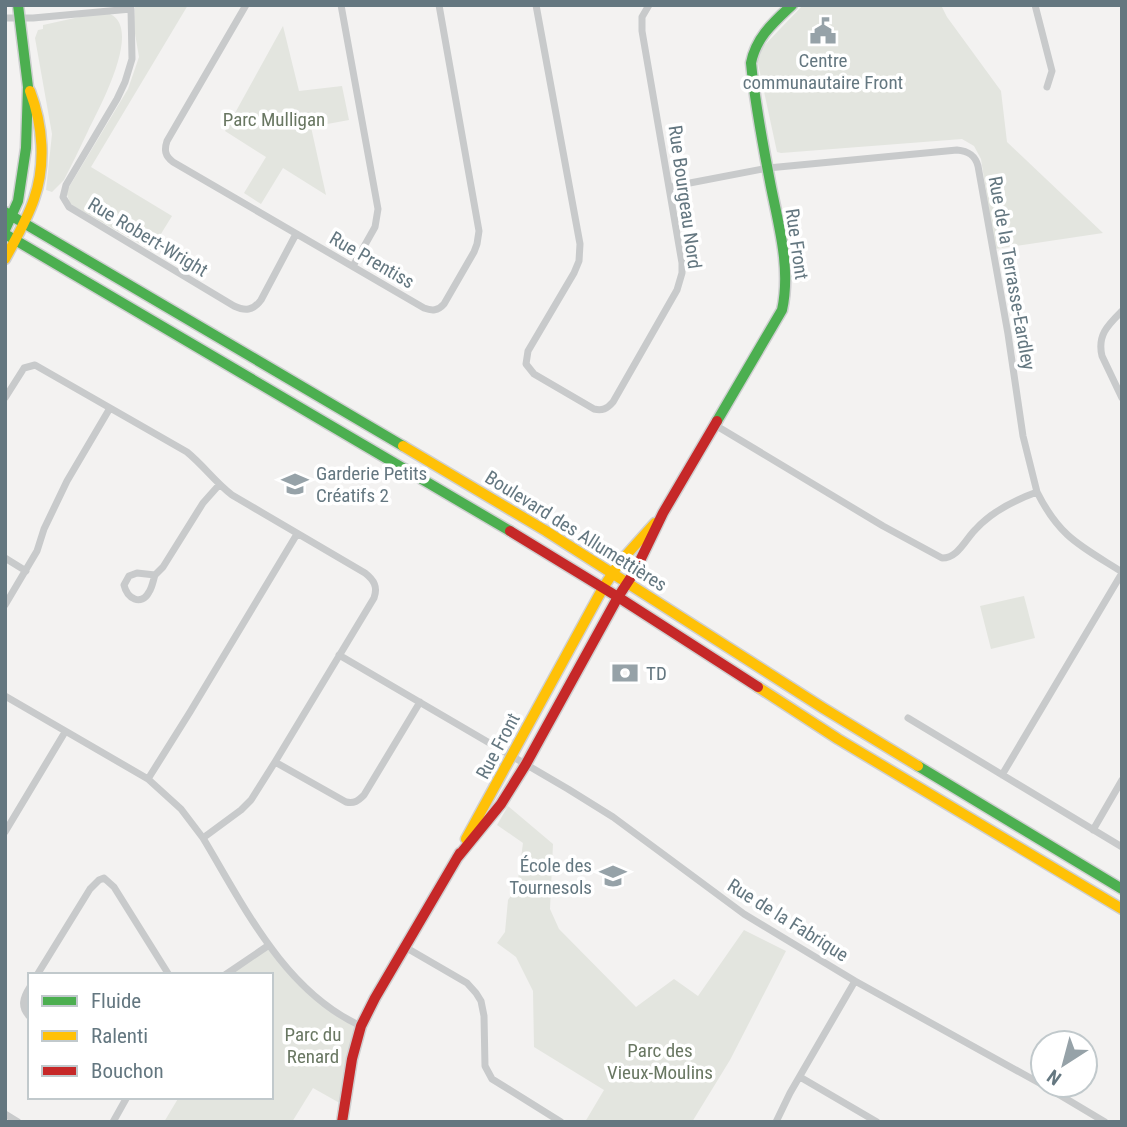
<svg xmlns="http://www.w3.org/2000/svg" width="1127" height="1127" font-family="'Roboto Condensed',sans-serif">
<rect width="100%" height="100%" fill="#f3f2f1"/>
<path fill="#e3e5df" d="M 135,5 L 188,5 L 91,167 L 172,216 L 151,250 L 75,207 L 70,203 L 66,192 L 128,89 L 139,57 L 134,28 Z
M 803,5 L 941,5 L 947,17 L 1001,91 L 1007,142 L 1103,233 L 995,249 L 981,159 L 974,146 L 962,139 L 781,153 L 777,152 L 757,59 L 759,51 Z
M 102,12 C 150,17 98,110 88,131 C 80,148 72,164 64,180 L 52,192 L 46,190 L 52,134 L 35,38 L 38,30 L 43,29 L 43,25 Z
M 283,26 L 299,91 L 342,86 L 349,120 L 311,127 L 326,195 L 283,168 L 261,204 L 244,193 L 266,157 L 225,131 Z
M 1024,596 L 1035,638 L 991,649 L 980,606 Z
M 508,806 L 553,844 L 550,909 L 559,929 L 636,1007 L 674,979 L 698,996 L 744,930 L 786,951 L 730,1060 L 692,1122 L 585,1122 L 604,1090 L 534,1047 L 533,991 L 516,957 L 497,943 L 505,932 L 508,900 L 517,887 L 523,843 L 497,825 Z
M 269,945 L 311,992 L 361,1026 L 345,1106 L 313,1088 L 292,1122 L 164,1122 L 179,1097 L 271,1097 L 271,975 L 225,975 Z"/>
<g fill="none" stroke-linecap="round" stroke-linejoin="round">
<g stroke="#cfd0d1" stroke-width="13">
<path id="fast" d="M 5,212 L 403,446
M 5,230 L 18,201 L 26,148 L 28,87 L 18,5
M 5,234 L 510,531
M 717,421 L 782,310 C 791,269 779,227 771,187 C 763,145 755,105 751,63 C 756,37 774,22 792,5
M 918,766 L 1122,889"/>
</g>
<g stroke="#cfd0d1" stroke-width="13">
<path id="slow" d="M 5,259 C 15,240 27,220 34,199 C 46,165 43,125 30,91
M 403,446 L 546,531 L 823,708 L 918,766
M 758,687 L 838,739 L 1122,909
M 466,839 L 603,588 L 620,562 L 655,523"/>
</g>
<g stroke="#cfd0d1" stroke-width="13">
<path id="jam" d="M 510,531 L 618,597 L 758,687
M 457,858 L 501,804 L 526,764 L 618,597 L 635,571 L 663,513 L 717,421
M 342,1122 L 352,1059 L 361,1026 L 375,998 L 460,853"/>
</g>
<path stroke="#c8cacb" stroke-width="7" d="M 246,5 L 167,141 C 164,150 165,156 173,162 L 424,308 C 432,311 438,311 444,304 L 474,252 L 477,244 L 479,231 L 439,5
M 341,5 L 378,209 L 375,227 L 353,266
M 536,5 L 580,244 L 579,261 L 574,273 L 528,351 L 526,364 L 534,374 L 594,409 C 602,411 607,409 613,402 L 677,290 L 682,273 L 682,263 L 642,31 L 642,17 L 649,5
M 1035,5 L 1052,71 L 1047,87
M 5,18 L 33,18 L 131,9 L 132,59 L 125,82 L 117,99 L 66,185 L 63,197 L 69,207 L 234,306 C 245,311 253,311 261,300 L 296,234
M 669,187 L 768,168 L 957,150 C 968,151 975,155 978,166 L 1008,334 L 1023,436 L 1037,492 C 1015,500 991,512 975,530 C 965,540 958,558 942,558 L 883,526 L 715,425
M 1122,311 C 1108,325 1097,335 1102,356 L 1122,398
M 5,398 L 24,368 L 35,365 L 187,452 C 204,466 215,482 232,495 L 365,573 C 374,580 378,587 374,598 L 275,762 L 251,800 L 241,810 L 203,838
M 1037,492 C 1060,538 1081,546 1122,572
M 5,558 L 26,571
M 155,575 C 153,581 152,588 149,592 C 141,607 127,598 124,585 L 129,576 L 137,573 L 155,575 L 163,567 L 203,503 L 219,485
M 5,605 L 37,551 L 44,529 L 67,481 L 110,408
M 339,655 L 568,789 L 613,817 L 744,914 L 855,981 L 1043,1085
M 5,696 L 148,779 L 181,809 L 203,838 C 244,906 284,991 361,1026
M 908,718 L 1122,847
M 275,762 L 346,802 C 354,804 358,801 364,795 L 420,702
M 1002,775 L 1122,573
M 148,779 L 190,712 L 297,534
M 1093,830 L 1122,780
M 5,832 L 65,732
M 405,947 L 467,983 L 476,993 L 481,1001 L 484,1016 L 485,1066 L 492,1079 L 561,1122
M 37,975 L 90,889 L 99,880 L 104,878 L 114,887 L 169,975
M 225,975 L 269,945
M 30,987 C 23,998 20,1007 30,1017
M 800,1077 L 877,1122
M 1043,1085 L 1105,1122
M 5,1114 L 18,1122
M 113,1122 L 127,1097
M 776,1122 L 790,1093 L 855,981"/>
<use href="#fast" stroke="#4caf50" stroke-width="10"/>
<use href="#slow" stroke="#ffc107" stroke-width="10"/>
<use href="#jam" stroke="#c62828" stroke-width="10"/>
</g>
<defs>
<g id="civic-bare" transform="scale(2.1)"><path d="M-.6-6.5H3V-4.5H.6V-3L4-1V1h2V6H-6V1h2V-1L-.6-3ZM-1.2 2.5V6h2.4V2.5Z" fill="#96a2a8" stroke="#fff" stroke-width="2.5" paint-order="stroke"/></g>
<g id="school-bare" transform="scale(2.1)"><path d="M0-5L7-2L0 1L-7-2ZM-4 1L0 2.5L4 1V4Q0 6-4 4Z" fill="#96a2a8" stroke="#fff" stroke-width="2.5" paint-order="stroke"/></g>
<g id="bank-bare" transform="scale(2.1)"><path d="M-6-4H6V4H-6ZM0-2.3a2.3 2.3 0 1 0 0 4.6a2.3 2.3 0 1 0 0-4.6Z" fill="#96a2a8" stroke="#fff" stroke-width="2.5" paint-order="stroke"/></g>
</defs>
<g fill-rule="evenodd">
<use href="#civic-bare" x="823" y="31"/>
<use href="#school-bare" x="295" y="484"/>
<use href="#bank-bare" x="625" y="673"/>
<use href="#school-bare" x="613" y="876"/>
</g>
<g text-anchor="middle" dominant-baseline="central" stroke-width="7" stroke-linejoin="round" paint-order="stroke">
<g font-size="19" fill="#647780" stroke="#fff" text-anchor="start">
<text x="823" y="60" text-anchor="middle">Centre<tspan x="823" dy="22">communautaire Front</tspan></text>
<text x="316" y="473">Garderie Petits<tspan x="316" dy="22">Créatifs 2</tspan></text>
<text x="646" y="673">TD</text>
<text x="592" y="865" text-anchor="end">École des<tspan x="592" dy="22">Tournesols</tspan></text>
</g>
<g font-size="19" fill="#697762" stroke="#fff">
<text x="274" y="119">Parc Mulligan</text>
<text x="313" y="1034">Parc du<tspan x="313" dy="22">Renard</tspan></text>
<text x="660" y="1050">Parc des<tspan x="660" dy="22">Vieux-Moulins</tspan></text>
</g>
<g font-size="19" fill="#647780" stroke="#fff">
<text transform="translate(685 197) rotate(82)">Rue Bourgeau Nord</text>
<text transform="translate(148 237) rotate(31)">Rue Robert-Wright</text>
<text transform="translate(797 244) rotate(82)">Rue Front</text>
<text transform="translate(372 260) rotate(30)">Rue Prentiss</text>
<text transform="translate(1012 273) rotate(80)">Rue de la Terrasse-Eardley</text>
<text transform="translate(576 531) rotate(32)">Boulevard des Allumettières</text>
<text transform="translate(498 746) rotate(-62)">Rue Front</text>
<text transform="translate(788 920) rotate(32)">Rue de la Fabrique</text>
</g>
</g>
<rect width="1127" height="1127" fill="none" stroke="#647780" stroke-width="14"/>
<rect x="28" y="973" width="245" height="126" fill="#ffffff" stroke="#c1c9cc" stroke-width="2"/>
<rect x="42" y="996" width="35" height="10" fill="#4caf50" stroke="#c1c9cc" stroke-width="2"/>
<text x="91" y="1008" font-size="21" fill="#647780">Fluide</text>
<rect x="42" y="1031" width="35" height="10" fill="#ffc107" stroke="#c1c9cc" stroke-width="2"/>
<text x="91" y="1043" font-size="21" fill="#647780">Ralenti</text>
<rect x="42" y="1066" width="35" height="10" fill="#c62828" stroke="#c1c9cc" stroke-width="2"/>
<text x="91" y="1078" font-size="21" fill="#647780">Bouchon</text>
<g transform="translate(1064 1064) rotate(216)"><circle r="33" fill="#ffffff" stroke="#c1c9cc" stroke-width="2"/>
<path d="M0-5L12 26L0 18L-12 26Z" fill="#96a2a8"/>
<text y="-10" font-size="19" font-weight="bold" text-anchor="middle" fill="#647780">N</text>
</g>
</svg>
